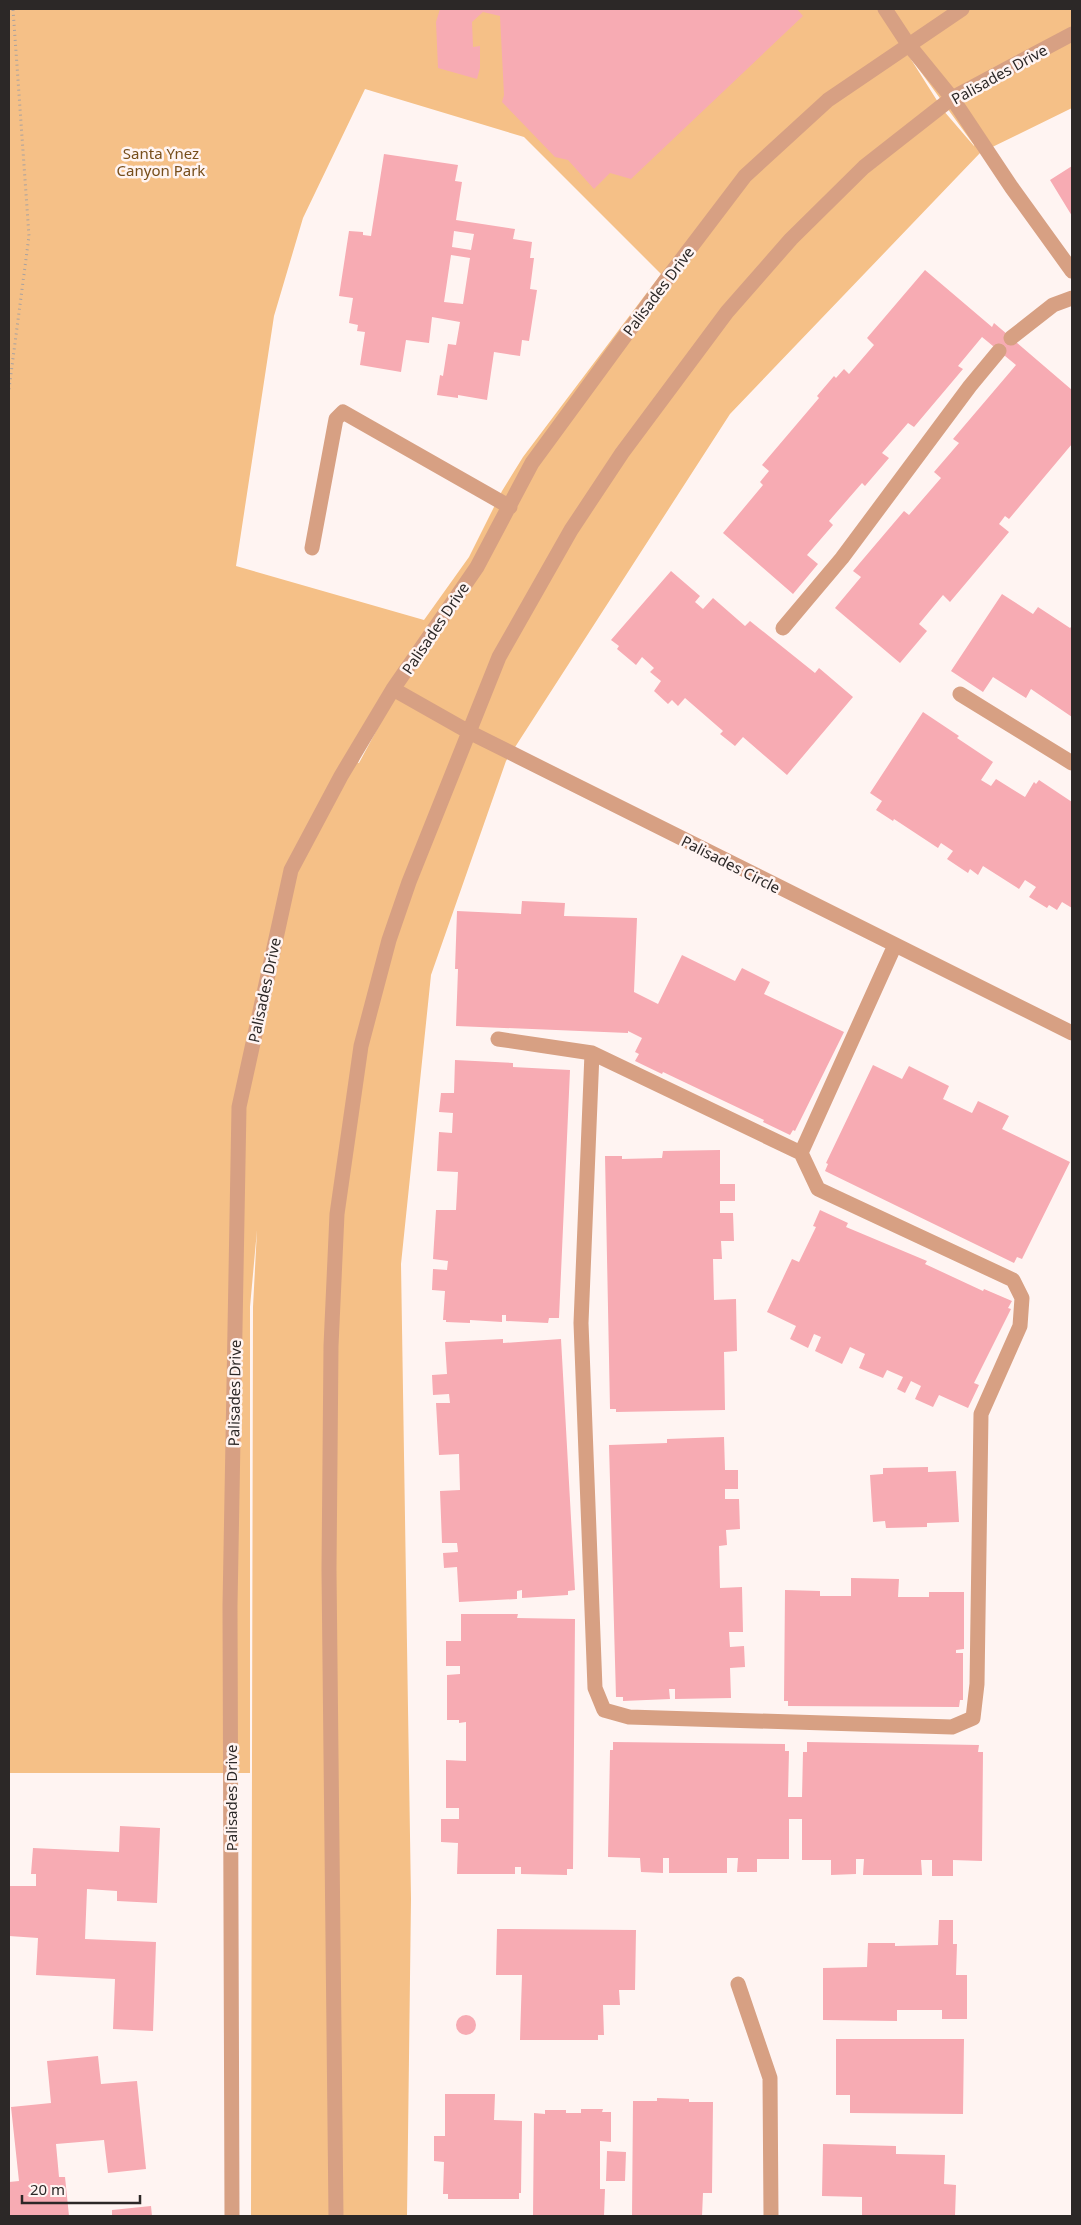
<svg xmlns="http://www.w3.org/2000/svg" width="1081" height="2225" font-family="'Noto Sans',sans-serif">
<rect width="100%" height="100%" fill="#fff4f2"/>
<path fill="#f5c087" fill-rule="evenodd" d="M 9,9 L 1072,9 L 1072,108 L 980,153 L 730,414 L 506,761 L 431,975 L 401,1264 L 411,1899 L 407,2216 L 251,2216 L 253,1307 L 257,1230 L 250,1307 L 250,1773 L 9,1773 ZM 907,53 L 974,145 L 974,146 L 943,110 ZM 365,89 L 524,137 L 661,274 L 523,457 L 502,491 L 469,557 L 424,620 L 236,566 L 274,316 L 303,218 ZM 385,692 L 395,696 L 359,763 L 358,763 Z"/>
<path fill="#f7abb3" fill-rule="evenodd" d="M 440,9 L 797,9 L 803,16 L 631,179 L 610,173 L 594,189 L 568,160 L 555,157 L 502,102 L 504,95 L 500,16 L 483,12 L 472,22 L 473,47 L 480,46 L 480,68 L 477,79 L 438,68 L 436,22 Z
M 384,154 L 458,165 L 455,181 L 462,182 L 456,220 L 515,229 L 513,239 L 532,242 L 530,258 L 534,258 L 530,289 L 537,290 L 529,341 L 522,340 L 520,356 L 494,352 L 487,400 L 458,395 L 458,398 L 437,395 L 440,375 L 443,376 L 448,344 L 456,345 L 460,322 L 432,317 L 429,343 L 406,340 L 401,372 L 360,365 L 365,332 L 357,331 L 358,325 L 349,323 L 353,298 L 339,296 L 349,231 L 363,232 L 363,235 L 371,236 ZM 454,231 L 474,234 L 471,250 L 452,247 ZM 451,255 L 470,258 L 463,304 L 444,302 Z
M 1072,166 L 1072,216 L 1050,180 Z
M 925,270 L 992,327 L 994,323 L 1072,390 L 1072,444 L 1009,519 L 1005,516 L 999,524 L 1009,532 L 950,602 L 943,595 L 919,624 L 927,631 L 900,663 L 835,608 L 861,577 L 853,571 L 904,511 L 909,515 L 941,478 L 934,472 L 959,443 L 953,439 L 1016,365 L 982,337 L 958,366 L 963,369 L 914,427 L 908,423 L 882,453 L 889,458 L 865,486 L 862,483 L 829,521 L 833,525 L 807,555 L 818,564 L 793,594 L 723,533 L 763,485 L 760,482 L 769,471 L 762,465 L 819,398 L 817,396 L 834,376 L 836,378 L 844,369 L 849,374 L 874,345 L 867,338 Z
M 671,571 L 700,596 L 695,602 L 703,609 L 713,598 L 745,626 L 750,621 L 815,673 L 819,668 L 853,697 L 787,775 L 743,737 L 735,746 L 720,734 L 723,731 L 685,698 L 678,706 L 672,700 L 668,704 L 654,691 L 661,681 L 650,672 L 654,668 L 642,657 L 636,665 L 617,649 L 619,646 L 611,640 Z
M 1002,594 L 1033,614 L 1038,607 L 1070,628 L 1072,626 L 1072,717 L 1031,689 L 1026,698 L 993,677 L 983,692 L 951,671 Z
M 923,712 L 959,736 L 957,738 L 993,762 L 981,780 L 991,786 L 996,779 L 1025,797 L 1034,782 L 1036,784 L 1039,780 L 1072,802 L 1072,908 L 1062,902 L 1057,910 L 1049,905 L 1047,908 L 1029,897 L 1036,887 L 1025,880 L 1019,889 L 983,866 L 978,875 L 970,869 L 968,873 L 947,859 L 953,851 L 941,843 L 938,848 L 894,819 L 893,821 L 876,810 L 882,801 L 870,793 Z
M 522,901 L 565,903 L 564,916 L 637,918 L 634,992 L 658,1004 L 682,955 L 735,981 L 742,968 L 770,982 L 764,994 L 844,1032 L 795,1131 L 793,1130 L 790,1135 L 763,1122 L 764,1120 L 663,1072 L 662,1074 L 635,1061 L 639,1054 L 635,1052 L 642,1038 L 628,1031 L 628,1033 L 456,1026 L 458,969 L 455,969 L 457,911 L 521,914 Z
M 455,1060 L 513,1063 L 513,1067 L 570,1070 L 559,1318 L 549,1318 L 548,1323 L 506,1321 L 506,1315 L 502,1315 L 502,1322 L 470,1320 L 470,1323 L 446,1322 L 446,1320 L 443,1320 L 445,1291 L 432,1290 L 433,1269 L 447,1270 L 448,1261 L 433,1259 L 436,1210 L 456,1210 L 458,1172 L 437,1171 L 439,1132 L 452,1133 L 453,1113 L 439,1112 L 441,1093 L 454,1093 Z
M 873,1065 L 902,1079 L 909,1066 L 949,1086 L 943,1099 L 972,1113 L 978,1101 L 1009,1116 L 1002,1129 L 1070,1162 L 1022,1259 L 1017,1257 L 1014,1263 L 825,1171 L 828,1164 L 826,1163 Z
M 720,1150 L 720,1184 L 735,1184 L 735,1201 L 720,1201 L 720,1213 L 733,1213 L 734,1241 L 721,1241 L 722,1259 L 713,1259 L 714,1300 L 736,1299 L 737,1351 L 724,1352 L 725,1410 L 616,1412 L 616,1409 L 610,1409 L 605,1156 L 622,1156 L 622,1159 L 662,1158 L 663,1151 Z
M 820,1210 L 848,1223 L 846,1227 L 927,1261 L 925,1264 L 983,1291 L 984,1289 L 1012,1301 L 1008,1308 L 1011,1309 L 974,1383 L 979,1385 L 968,1408 L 939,1395 L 933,1407 L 915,1399 L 921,1386 L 911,1381 L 905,1393 L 897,1389 L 903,1377 L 887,1370 L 883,1378 L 859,1368 L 865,1354 L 850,1347 L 842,1364 L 815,1351 L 821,1337 L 814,1334 L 808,1348 L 790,1339 L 796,1326 L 767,1312 L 792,1259 L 799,1262 L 816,1227 L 813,1226 Z
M 503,1339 L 503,1343 L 561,1339 L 575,1590 L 568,1591 L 568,1595 L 522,1598 L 522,1590 L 517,1591 L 517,1599 L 459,1602 L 457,1567 L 444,1568 L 443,1553 L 458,1552 L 457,1543 L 442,1543 L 440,1491 L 460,1490 L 459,1454 L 439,1455 L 436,1403 L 450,1403 L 449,1394 L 433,1395 L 432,1375 L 447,1374 L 445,1342 Z
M 724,1437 L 725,1470 L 738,1470 L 738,1489 L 725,1489 L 725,1499 L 739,1499 L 740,1529 L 726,1530 L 727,1545 L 719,1546 L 720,1588 L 742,1587 L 743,1632 L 729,1632 L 730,1647 L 744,1646 L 745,1667 L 730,1668 L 731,1698 L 675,1699 L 675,1689 L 669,1689 L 670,1699 L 623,1701 L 623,1697 L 616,1697 L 609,1445 L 667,1443 L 667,1439 Z
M 928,1467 L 928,1472 L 956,1471 L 959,1522 L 927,1523 L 927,1527 L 886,1528 L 885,1521 L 873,1522 L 870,1475 L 883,1474 L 883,1468 Z
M 851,1578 L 899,1579 L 898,1597 L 929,1597 L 929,1592 L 964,1592 L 964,1649 L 956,1650 L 956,1653 L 963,1653 L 963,1700 L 960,1700 L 959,1707 L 788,1706 L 788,1701 L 784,1701 L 785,1590 L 820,1591 L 820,1596 L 851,1596 Z
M 461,1614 L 518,1614 L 517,1618 L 575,1619 L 573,1869 L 567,1869 L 567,1875 L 521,1874 L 521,1867 L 515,1867 L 515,1874 L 457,1874 L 458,1843 L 441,1842 L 441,1819 L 459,1819 L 459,1808 L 446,1808 L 446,1760 L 466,1761 L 466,1722 L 459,1723 L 459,1720 L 447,1720 L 447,1675 L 460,1674 L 460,1666 L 446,1666 L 446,1641 L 461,1641 Z
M 613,1742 L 785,1744 L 785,1751 L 789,1751 L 788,1797 L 802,1797 L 803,1752 L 807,1752 L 807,1742 L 979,1745 L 978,1752 L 983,1752 L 982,1861 L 953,1860 L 953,1876 L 932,1876 L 932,1860 L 921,1860 L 922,1875 L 863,1875 L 864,1859 L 856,1859 L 856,1874 L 831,1875 L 831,1860 L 802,1860 L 802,1819 L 789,1819 L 789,1859 L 757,1859 L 757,1872 L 737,1872 L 738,1858 L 727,1858 L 727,1873 L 669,1873 L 669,1858 L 663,1858 L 663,1873 L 641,1872 L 640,1858 L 608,1857 L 610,1750 L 613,1750 Z
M 120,1826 L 160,1828 L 157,1903 L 117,1901 L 117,1891 L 87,1889 L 85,1939 L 156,1942 L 153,2031 L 113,2029 L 115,1979 L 36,1975 L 38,1938 L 9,1936 L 9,1886 L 36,1886 L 36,1874 L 31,1874 L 33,1848 L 119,1852 Z
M 939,1920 L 953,1920 L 953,1944 L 957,1944 L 956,1975 L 967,1975 L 967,2019 L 942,2019 L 942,2010 L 897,2010 L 897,2021 L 823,2020 L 823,1968 L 867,1967 L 868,1943 L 895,1943 L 895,1946 L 938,1945 Z
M 497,1929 L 636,1930 L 635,1990 L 619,1990 L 620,2005 L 603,2005 L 604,2035 L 598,2035 L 598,2040 L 520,2040 L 522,1975 L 496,1975 Z
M456 2025a10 10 0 1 1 20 0a10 10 0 1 1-20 0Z
M 836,2039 L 964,2039 L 963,2114 L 850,2113 L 850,2095 L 836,2095 Z
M 98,2056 L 101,2084 L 137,2081 L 146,2169 L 108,2173 L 104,2140 L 56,2144 L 59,2177 L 65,2177 L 69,2216 L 9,2216 L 9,2182 L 19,2181 L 11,2107 L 51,2103 L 47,2061 Z
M 445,2094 L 495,2094 L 494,2120 L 522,2121 L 521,2193 L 519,2193 L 519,2199 L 448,2199 L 448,2194 L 443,2194 L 444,2162 L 434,2161 L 434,2136 L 445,2136 Z
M 657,2098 L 689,2099 L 689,2102 L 713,2102 L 712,2193 L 703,2193 L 702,2216 L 632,2216 L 633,2101 L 657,2101 Z
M 581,2109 L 603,2109 L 602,2112 L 611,2112 L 611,2142 L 600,2141 L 600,2189 L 605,2189 L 604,2216 L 533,2216 L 534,2113 L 545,2114 L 545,2110 L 566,2110 L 566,2113 L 581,2113 Z
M 823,2144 L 896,2146 L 896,2154 L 945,2155 L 944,2184 L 956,2185 L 955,2216 L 862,2216 L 862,2197 L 822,2196 Z
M 607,2151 L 626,2152 L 625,2181 L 606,2181 Z
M 151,2206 L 152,2216 L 112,2216 L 112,2210 Z"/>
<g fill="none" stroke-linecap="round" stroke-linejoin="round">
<path stroke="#a9a19f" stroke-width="3" stroke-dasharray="1 4" stroke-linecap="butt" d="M 9,389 L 29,236 L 13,9"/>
<path stroke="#d7a083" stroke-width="15" d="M 885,9 L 908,44 L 952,98 L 1012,188 L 1072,271
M 1011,338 L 1053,305 L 1072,298
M 312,548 L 336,419 L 343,412 L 510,507
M 783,628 L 842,558 L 970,386 L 999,351
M 393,689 L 469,732 L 1072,1033
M 960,694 L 1072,763
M 498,1039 L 592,1053 L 801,1153 L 818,1189 L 1013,1280 L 1022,1298 L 1020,1326 L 981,1414 L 977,1684 L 973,1718 L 952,1727 L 629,1717 L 604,1710 L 595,1688 L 581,1323 L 592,1053
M 801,1153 L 895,945
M 738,1984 L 770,2078 L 771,2216
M 232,2216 L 230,1606 L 239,1107 L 291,870 L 341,776 L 393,689 L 477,567 L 532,463 L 666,280 L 745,176 L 828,100 L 962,9
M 336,2216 L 329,1570 L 331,1346 L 337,1214 L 361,1046 L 389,940 L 409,882 L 499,657 L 571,530 L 622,453 L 727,312 L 791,239 L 864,167 L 952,98 L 1072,34"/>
</g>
<g text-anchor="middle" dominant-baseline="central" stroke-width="5" stroke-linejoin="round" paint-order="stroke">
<g font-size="15" fill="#2c2827" stroke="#fff4f2">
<text transform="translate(999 74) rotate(-29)">Palisades Drive</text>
<text transform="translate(658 291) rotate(-53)">Palisades Drive</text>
<text transform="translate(435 628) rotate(-56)">Palisades Drive</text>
<text transform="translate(731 864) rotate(27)">Palisades Circle</text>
<text transform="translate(264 990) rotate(-78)">Palisades Drive</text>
<text transform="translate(234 1393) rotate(-89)">Palisades Drive</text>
<text transform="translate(231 1798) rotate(-90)">Palisades Drive</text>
</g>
<g font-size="15" fill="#774e1b" stroke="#fff4f2">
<text x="161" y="153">Santa Ynez<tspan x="161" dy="17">Canyon Park</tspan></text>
</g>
</g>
<rect width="1081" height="2225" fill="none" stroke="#2c2827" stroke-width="20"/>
<path d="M22 2195v8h118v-8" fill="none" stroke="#2c2827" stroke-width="2.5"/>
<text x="30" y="2195" font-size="15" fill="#2c2827" stroke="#fff4f2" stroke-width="4" paint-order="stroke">20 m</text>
</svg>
